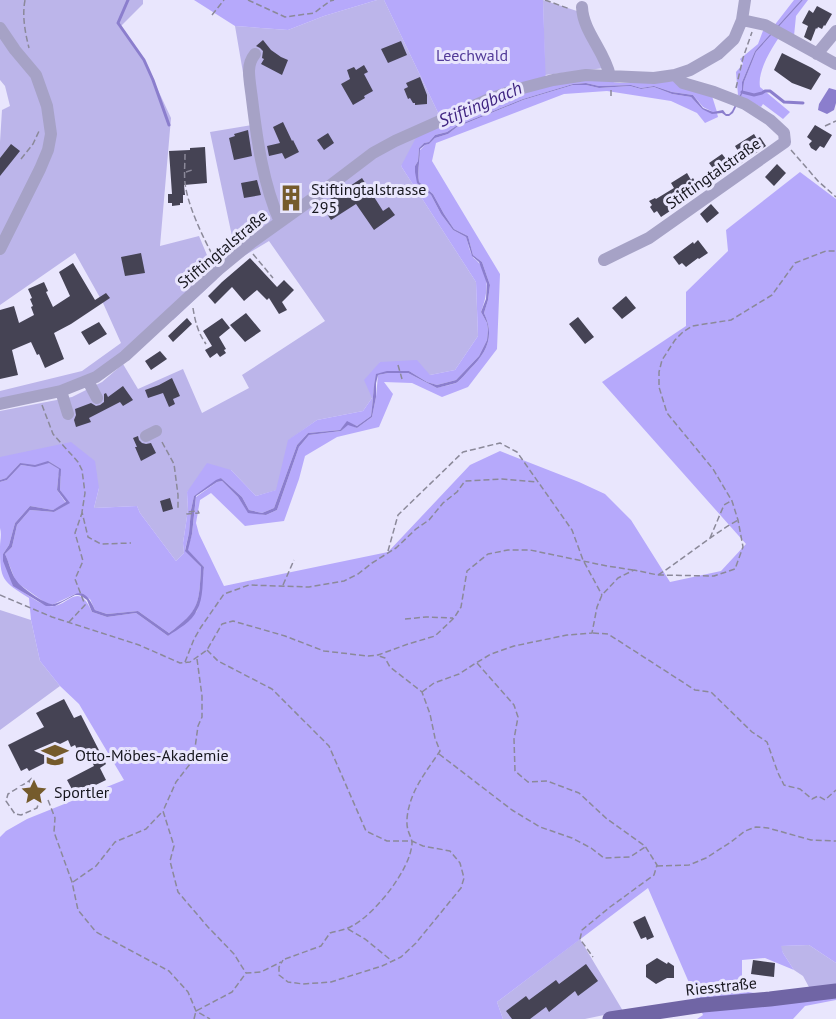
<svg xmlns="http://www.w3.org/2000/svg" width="836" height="1019" font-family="'PT Sans',sans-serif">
<rect width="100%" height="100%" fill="#e9e6fd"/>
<path fill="#bcb5ea" d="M 0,0 L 143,0 L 143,4 L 121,26 L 144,60 L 171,118 L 160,246 L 199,236 L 217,279 L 173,320 L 167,312 L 96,377 L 0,404 L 0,391 L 82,371 L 121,343 L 103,303 L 75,253 L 0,305 L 0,142 L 2,110 L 10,106 L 5,86 L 0,80 Z
M 377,0 L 384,0 L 443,123 L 401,166 L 476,282 L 478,336 L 455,370 L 430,375 L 380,362 L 372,398 L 363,411 L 317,420 L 289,440 L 277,490 L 256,496 L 231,470 L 187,492 L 188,510 L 183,543 L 184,553 L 176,561 L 140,513 L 137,506 L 94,508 L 99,488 L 0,457 L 0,411 L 72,397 L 102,382 L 123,364 L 138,389 L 183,369 L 202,413 L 249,388 L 242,375 L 325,321 L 269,241 L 237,260 L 210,132 L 252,125 L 235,26 L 288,30 L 324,16 Z
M 543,0 L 577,11 L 613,67 L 545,75 Z
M 0,610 L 31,620 L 40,661 L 60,686 L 0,730 Z
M 580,939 L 623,1011 L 585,1019 L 503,1019 L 497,1002 Z
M 809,945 L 836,963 L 836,987 L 810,989 L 803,976 L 794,970 L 783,953 L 780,946 Z"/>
<path fill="#b6a9fb" d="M 194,0 L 377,0 L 324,16 L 288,30 L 235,26 Z
M 384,0 L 543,0 L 546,87 L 584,78 L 620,83 L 675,81 L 712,96 L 717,112 L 713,112 L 703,107 L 693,95 L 672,92 L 654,86 L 641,88 L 631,85 L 599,86 L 586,83 L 573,84 L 523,99 L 456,126 L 447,132 L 435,135 L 429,142 L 424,143 L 419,148 L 418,161 L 415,166 L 419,185 L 431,195 L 441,214 L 453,230 L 466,237 C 468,242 469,250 472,255 C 474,260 475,258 478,262 C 491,276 487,296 481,312 L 487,323 L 488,330 L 487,340 L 479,356 L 456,380 L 437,385 L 427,382 L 409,371 L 376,374 C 373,387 373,402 371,416 L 357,426 L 347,422 L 340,430 L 308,433 L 297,445 L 274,508 L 262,513 L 249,510 L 242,497 L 221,478 L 194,496 L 191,510 L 189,533 L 185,550 L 201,567 C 199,604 200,611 169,633 L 138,611 L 107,614 L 95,610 L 90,599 L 75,594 L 54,604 L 47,604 L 16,582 L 5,554 L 12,547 L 17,525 L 30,510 L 54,512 L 69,503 L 60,490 L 61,469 L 49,461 L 35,465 L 20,463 L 6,478 L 0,480 L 0,457 L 71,442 L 95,461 L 99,488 L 94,508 L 137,506 L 140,513 L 176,561 L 184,553 L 183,543 L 188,510 L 187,492 L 207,463 L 231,470 L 256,496 L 276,490 L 288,440 L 317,420 L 363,411 L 372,398 L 364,380 L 380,362 L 417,360 L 430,375 L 455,370 L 478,336 L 476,282 L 401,166 L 418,134 L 443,123 Z
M 794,0 L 801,0 L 755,51 L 742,82 L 742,91 L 740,96 L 738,95 L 736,72 L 743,64 L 740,59 L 758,44 L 764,28 L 770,31 Z
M 803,0 L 808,0 L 796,16 L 794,36 L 784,30 C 774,45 757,69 760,87 L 790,112 L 783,119 L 763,104 L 761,107 L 741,97 L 743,91 L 744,82 L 756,52 Z
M 573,85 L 586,85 L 599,88 L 630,86 L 641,89 L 654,87 L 672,94 L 691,97 L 702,109 L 717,113 L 718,117 L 705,123 L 697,113 L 671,101 L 607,91 L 564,94 L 436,143 L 432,161 L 500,274 L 497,349 L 468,387 L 442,397 L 412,383 L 384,382 L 393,394 L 379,427 L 337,437 L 305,456 L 299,479 L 284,521 L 245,526 L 211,493 L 200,500 L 196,523 L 199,534 L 224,586 L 388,552 L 470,465 L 500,451 L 579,482 L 605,494 L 631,520 L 670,582 L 721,571 L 746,544 L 602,382 L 686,326 L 686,292 L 728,251 L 726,230 L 800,172 L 836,199 L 836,963 L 809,945 L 781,946 L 783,953 L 794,970 L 765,958 L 742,960 L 742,982 L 748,992 L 761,994 L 836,987 L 836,1000 L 805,1006 L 793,1019 L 697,1019 L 703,1015 L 648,888 L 497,1002 L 503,1019 L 0,1019 L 0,837 L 6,831 L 27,819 L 124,780 L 79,704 L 60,686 L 40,661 L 31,620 L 29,598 C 2,581 0,580 0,547 C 0,540 2,535 0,528 L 0,482 L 7,480 L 21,465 L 35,467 L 48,463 L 59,469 L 57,490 L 66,503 L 53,510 L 30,506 L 15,523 L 9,545 L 3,554 L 13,585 C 23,591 36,602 46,605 C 67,613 76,576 92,612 L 107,617 L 136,613 L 168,636 L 197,611 L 204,567 L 187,550 L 192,534 L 196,497 L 217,482 L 222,481 L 238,497 L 248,512 L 266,515 L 277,510 L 299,447 L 309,435 L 341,431 L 348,424 L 357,428 L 372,417 L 376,397 L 378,375 L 388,373 L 408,373 L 437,388 C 443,386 451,385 456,383 C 461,380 466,373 470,369 C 487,352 495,336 484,313 L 488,300 L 490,285 L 482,262 L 473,255 L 468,236 L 454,229 L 444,214 L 433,194 L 419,182 C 417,170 420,161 420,150 L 425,145 L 429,144 L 435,138 L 448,134 L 457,127 L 523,100 Z"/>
<path fill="#8b7ecd" d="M 801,0 L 803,0 L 756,52 L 744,82 L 743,91 L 741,97 L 733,113 L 729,116 L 726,116 L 722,113 L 712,114 L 702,109 L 691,97 L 672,94 L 654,87 L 641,89 L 630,86 L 599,88 L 586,85 L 573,85 L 523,100 L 457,127 L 448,134 L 435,138 L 429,144 L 425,145 L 420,149 C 420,161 417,170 419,182 L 433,194 L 444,214 L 454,229 L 468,236 L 473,255 L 482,262 L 490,285 L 488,300 L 484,313 C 495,336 487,352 470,369 C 466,373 461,380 456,383 C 450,385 443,386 437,388 L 408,373 L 388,373 L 378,375 L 376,383 L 376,397 L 372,417 L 357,428 L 348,425 L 341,431 L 309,435 L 299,447 L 277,510 L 266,515 L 248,513 L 238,497 L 222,481 L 217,482 L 196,496 L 192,534 L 188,550 L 204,567 C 202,580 204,598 197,610 C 192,622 178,629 168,636 L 136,613 L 107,617 L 92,612 L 87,600 L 80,595 L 75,595 L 55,606 L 46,606 L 13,586 L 3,561 L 3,554 L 9,545 L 15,523 L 30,506 L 53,510 L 66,502 L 57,490 L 59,469 L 49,463 L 35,467 L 21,465 L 7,480 L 0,482 L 0,480 L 6,478 L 20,463 L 35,465 L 48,461 L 61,469 L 60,490 L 70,503 L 54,512 L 30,510 L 17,525 L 12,547 L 5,554 C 9,562 11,573 16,580 C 20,587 47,606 54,604 C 73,600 81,579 95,610 L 107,614 L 138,611 L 169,633 C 200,610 199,604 201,567 L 185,551 L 189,533 L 191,510 L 194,496 L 216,480 L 221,478 L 242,497 L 249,510 L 262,513 L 274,508 L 297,445 L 308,433 L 340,430 L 347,421 L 357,426 L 371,416 C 373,402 373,388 376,374 L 387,371 L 409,371 L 427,382 L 437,385 L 456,380 L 479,356 L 487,340 L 488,330 L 487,323 L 481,312 L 486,299 L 487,284 L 479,262 L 472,256 L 466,237 L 453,230 L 441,214 L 431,195 L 417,183 L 415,172 L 415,166 L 418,161 L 419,148 L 424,143 L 429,142 L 435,135 L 447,132 L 456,126 L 523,99 L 573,84 L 586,83 L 599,86 L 631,85 L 641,88 L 654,86 L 672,92 L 693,95 L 703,108 L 713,112 L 723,110 L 726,114 L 729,114 L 732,111 L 742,91 L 742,82 L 755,51 Z
M 829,88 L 836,90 L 836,103 L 834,110 L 827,114 L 818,110 L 819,104 Z"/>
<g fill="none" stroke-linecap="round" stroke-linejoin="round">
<path stroke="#8b7ecd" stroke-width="3" d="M 128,0 L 118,23 L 144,60 L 153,80 L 169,125
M 742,92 L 754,95 L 762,93 L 765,91 L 770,91 L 784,102 L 803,103"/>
</g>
<path fill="#454354" d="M 817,6 L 832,14 L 825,26 L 824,25 L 822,29 L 818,27 L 817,29 L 816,28 L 811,41 L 804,37 L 808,26 L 802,23 L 809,10 L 813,13 Z
M 263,40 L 271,50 L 281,57 L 288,60 L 282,75 L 261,64 L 264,59 L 262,58 L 263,51 L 260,48 L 256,46 Z
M 401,41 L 407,55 L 388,63 L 381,49 Z
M 782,53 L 812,68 L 821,74 L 811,90 L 792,83 L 774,70 Z
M 364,65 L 368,72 L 364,74 L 373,91 L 364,96 L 365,98 L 353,105 L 341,84 L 350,79 L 347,70 L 354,67 L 356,70 Z
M 420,77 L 427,95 L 427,104 L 415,105 L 415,103 L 413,103 L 410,98 L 408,99 L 404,89 L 408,87 L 406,83 Z
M 283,122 L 292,141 L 293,140 L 299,152 L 285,159 L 282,153 L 269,156 L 267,146 L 280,143 L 273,127 Z
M 815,125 L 832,135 L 824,148 L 820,146 L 816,151 L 811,148 L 809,144 L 812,141 L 807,137 Z
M 248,130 L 252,156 L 234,160 L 229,138 L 235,136 L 234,134 Z
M 328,133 L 334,143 L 324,150 L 317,140 Z
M 754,134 L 757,139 L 760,137 L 766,146 L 720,178 L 709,163 L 722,154 L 726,159 L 738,151 L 735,146 Z
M 11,144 L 20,151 L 0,176 L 0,158 Z
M 205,147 L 207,183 L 184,185 L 185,195 L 183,195 L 183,203 L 180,203 L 180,205 L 172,206 L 172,203 L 168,203 L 168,194 L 172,194 L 169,151 L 190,150 L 190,148 Z
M 777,164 L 786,173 L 774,186 L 765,177 Z
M 687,173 L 691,180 L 693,178 L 698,186 L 686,194 L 688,197 L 669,209 L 670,211 L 661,217 L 657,211 L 654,213 L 650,207 L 652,205 L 649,201 L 655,198 L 656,199 L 674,188 L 671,183 Z
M 362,178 L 383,211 L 389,207 L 395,215 L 374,230 L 356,204 L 331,220 L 321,205 Z
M 257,180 L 261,195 L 244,198 L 241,183 Z
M 711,204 L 719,213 L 707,223 L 700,214 Z
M 698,240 L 708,253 L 699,259 L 698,258 L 686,267 L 682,263 L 679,265 L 673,257 L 693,242 L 694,244 Z
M 141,253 L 145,273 L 125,276 L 121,257 Z
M 250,258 L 277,287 L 284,280 L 294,290 L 282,302 L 287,310 L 279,314 L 269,298 L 267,300 L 257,290 L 244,301 L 232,287 L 215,304 L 208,296 L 222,282 Z
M 73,263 L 95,300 L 106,293 L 110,298 L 71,324 L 54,333 L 64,359 L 45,368 L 39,354 L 37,355 L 31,342 L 12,350 L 18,375 L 0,379 L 0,310 L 14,306 L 19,323 L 34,315 L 31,307 L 33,306 L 30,299 L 32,298 L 28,289 L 44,282 L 48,291 L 46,292 L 53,307 L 70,296 L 59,272 Z
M 626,296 L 636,308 L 622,319 L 612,308 Z
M 246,313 L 261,331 L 245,342 L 230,325 Z
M 578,317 L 594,337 L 585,344 L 569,324 Z
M 187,318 L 192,324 L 173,342 L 168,336 Z
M 222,318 L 230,328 L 219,337 L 226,349 L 224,350 L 226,353 L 220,357 L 217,353 L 210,358 L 205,350 L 212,346 L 203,331 Z
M 99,322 L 107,334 L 89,345 L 81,332 Z
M 160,351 L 167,359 L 151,370 L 145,361 Z
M 172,378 L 180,396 L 173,399 L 175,404 L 169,407 L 163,393 L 148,398 L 145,390 L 159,385 Z
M 123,386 L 133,400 L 123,406 L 120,402 L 89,418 L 91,422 L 76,427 L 74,420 L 76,415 L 75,409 L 91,403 L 96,406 L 100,405 L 104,402 L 104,394 L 106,393 L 108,397 Z
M 138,436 L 139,440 L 142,443 L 146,444 L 151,443 L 156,453 L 141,461 L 135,447 L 137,447 L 133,438 Z
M 170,498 L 173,509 L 163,512 L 160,501 Z
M 64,699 L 74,718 L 81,715 L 106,764 L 100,768 L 106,780 L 75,795 L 67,780 L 94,766 L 88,753 L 81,757 L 75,745 L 71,747 L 68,740 L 44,752 L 49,761 L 29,771 L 27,768 L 21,771 L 8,745 L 44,727 L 36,713 Z
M 645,916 L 654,937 L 647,940 L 646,937 L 641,939 L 633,922 Z
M 657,958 L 667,964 L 668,962 L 674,966 L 674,978 L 667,978 L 656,984 L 646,977 L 646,965 Z
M 753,960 L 775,963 L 774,977 L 751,974 Z
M 586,964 L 598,981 L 578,996 L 575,991 L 549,1012 L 546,1007 L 530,1019 L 512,1019 L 506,1011 L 526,996 L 529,1000 L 556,980 L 559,984 Z"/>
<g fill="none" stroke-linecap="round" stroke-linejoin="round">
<path stroke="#8b8999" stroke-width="1.5" stroke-dasharray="6 3" stroke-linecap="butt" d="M 25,0 C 22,16 25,32 29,48
M 248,0 L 285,17 L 314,13 L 330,1 L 334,0
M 545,0 L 570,9
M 212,15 L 224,0
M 736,88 L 743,58 L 752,32
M 611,96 L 611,88
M 825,126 L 836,121
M 791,150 L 818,181 L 836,197
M 185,154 C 185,163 184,173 185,183 C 188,207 203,237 214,258
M 21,159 L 33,144 L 40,129
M 186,172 L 192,170
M 253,254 L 273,278
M 193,308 C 195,321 198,333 206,344
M 398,365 L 402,379
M 42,405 L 53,434 L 78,462 L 82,470 L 85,493 L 82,512 L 88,537 L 101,544 L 131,543
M 162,442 L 174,464 L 178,495 L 178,509
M 198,511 L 199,513 L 187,514 L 187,512 Z
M 710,538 L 724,505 L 731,501
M 388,551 L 398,515 L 463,452 L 500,443 L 517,452 L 572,530 L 583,560 L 602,595
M 658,575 C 686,557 710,536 738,520
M 283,585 L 294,560
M 0,595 L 52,617 L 139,645 L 180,663 L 190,662 L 207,650 L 222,624 L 233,621 L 285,636 L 324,651 L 368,656 L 378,655 L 408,644 L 435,636 L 454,618 L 461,607 L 467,571 L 488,554 L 508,550 L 530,550 L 607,566 L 633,570
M 405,619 L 426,617 L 453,618
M 69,622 L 85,605 L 75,579 L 83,561 L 75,533 L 82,513
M 593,633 L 608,634 L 695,690 L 711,692 L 752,732 L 767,742 L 778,773 L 784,785 L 800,789 L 812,799 L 818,796 L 825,800 L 836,790
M 207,650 L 218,661 L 272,689 L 329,746 L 366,831 L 387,841 L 412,841 L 423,846 L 450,851 L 460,863 L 464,878 L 461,888 L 416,943 L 401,957 L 382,966 L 331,982 L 303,984 L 288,982 L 279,975 L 279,967 L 283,960
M 197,659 L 202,696 L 202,717 L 198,726 L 195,748 L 190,764 L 176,782 L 163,811 L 174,846 L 170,861 L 178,892 L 208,927 L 234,954 L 246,973
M 185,662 L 194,639 L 201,627 L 224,594 L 249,585 L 309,587 L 344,581 L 358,574 L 372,563 L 396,548 L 416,529 L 429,520 L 443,503 L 457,492 L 465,481 L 502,479 L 537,482
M 477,663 L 514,705 L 518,717 L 514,739 L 515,771 L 528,782 L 547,781 L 579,793 L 607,819 L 645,846 L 657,865 L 654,875 L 610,907 L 582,930 L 580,939 L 593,957
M 422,692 L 434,683 L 459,674 L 476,663 L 491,654 L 514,646 L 567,635 L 592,633 L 597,607 L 602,595 L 618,578 L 634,570 L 658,575 L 714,576 L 735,569 L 743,547 L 738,520 L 732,501 L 713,469 L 667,413 L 659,387 L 659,372 L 662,360 L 675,340 L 683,332 L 692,326 L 731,320 L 772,295 L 795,263 L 826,251 L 836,251
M 439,754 L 512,810 L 540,827 L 572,838 L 591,848 L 604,858 L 630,857 L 645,847
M 29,781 C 35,790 41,797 37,808 L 21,815 L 15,814 L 6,801 L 8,794 L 29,781 L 34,776
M 48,800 L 55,818 L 54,832 L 72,882 L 78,910 L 96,932 L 169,971 L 188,992 L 196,1011 L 210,1019
M 657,866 L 689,865 L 706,858 L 731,842 L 745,831 L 756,827 L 768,828 L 811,840 L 836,841
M 73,882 L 96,866 L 115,842 L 146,829 L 162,812
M 348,929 L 365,939 L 392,961
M 285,959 L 321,946 L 330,933 C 337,931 345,930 352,926 C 375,914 411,869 412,843 C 412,839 409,834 408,830 C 406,824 407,814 409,807 C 414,786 428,769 440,751 L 435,738 L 430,714 L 422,692 L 390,667 L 385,658 L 379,656
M 194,1019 L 196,1011 L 232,992 L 246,973 L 261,972 L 281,962"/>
<path stroke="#a6a2c6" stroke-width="12" d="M 582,7 C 583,32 605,51 610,76
M 742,20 L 765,25 L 836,64
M 0,28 L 15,50 L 36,75 L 47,106 L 51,134 L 48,150 L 40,169 L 0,249
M 255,54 C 251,59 249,64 249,71 C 249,80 251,90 252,99 C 257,140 263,184 280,222
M 817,54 L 836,31
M 604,260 L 649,238 L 785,142 L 784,133 L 770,120 L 745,104 L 714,92 L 683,83 L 675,75
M 88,381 L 97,398
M 61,391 L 68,414
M 0,404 L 61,391 L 96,377 L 125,356 L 219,269 L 252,242 L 315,197 L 373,153 L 395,141 L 487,100 L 515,90 L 553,80 L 586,75 L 654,78 L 675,75 L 690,70 L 718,54 L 734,39 L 742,20 L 745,0
M 146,436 L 156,431"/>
<path stroke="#7065a5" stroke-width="15" d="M 610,1019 L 703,1005 L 770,999 L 836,991"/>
</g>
<defs>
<g id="building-bare" transform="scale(2.07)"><path d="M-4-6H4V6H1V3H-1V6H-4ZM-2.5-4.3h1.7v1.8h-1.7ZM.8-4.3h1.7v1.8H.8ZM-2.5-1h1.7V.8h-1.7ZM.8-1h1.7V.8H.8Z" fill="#755b2c" stroke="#e9e6fd" stroke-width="2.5" paint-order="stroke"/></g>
<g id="university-bare" transform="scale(2.07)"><path d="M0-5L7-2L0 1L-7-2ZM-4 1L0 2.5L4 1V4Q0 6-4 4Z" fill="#755b2c" stroke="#e9e6fd" stroke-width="2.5" paint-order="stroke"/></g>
<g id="sight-bare" transform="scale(2.07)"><path d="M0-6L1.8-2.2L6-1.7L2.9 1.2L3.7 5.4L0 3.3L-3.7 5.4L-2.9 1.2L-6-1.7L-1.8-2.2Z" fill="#755b2c" stroke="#e9e6fd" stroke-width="2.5" paint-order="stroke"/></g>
</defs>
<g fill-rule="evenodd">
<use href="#building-bare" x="291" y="198"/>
<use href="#university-bare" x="55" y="755"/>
<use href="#sight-bare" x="34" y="792"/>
</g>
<g text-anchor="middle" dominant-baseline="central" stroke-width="6" stroke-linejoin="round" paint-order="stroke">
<g font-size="16" fill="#523b98" stroke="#e9e6fd">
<text x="472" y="55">Leechwald</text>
</g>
<g font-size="16" fill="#17171e" stroke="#e9e6fd">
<text transform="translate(713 173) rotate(-35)">Stiftingtalstraße</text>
<text transform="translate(222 249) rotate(-40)">Stiftingtalstraße</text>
<text transform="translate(721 986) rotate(-6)">Riesstraße</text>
</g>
<g font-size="16" fill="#17171e" stroke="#e9e6fd" text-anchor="start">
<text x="311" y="189">Stiftingtalstrasse<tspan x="311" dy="18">295</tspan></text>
<text x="75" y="755">Otto-Möbes-Akademie</text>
<text x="54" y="792">Sportler</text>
</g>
<g font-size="18" font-style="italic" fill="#3f2481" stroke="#e9e6fd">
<text transform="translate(480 104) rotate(-23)">Stiftingbach</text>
</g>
</g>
</svg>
